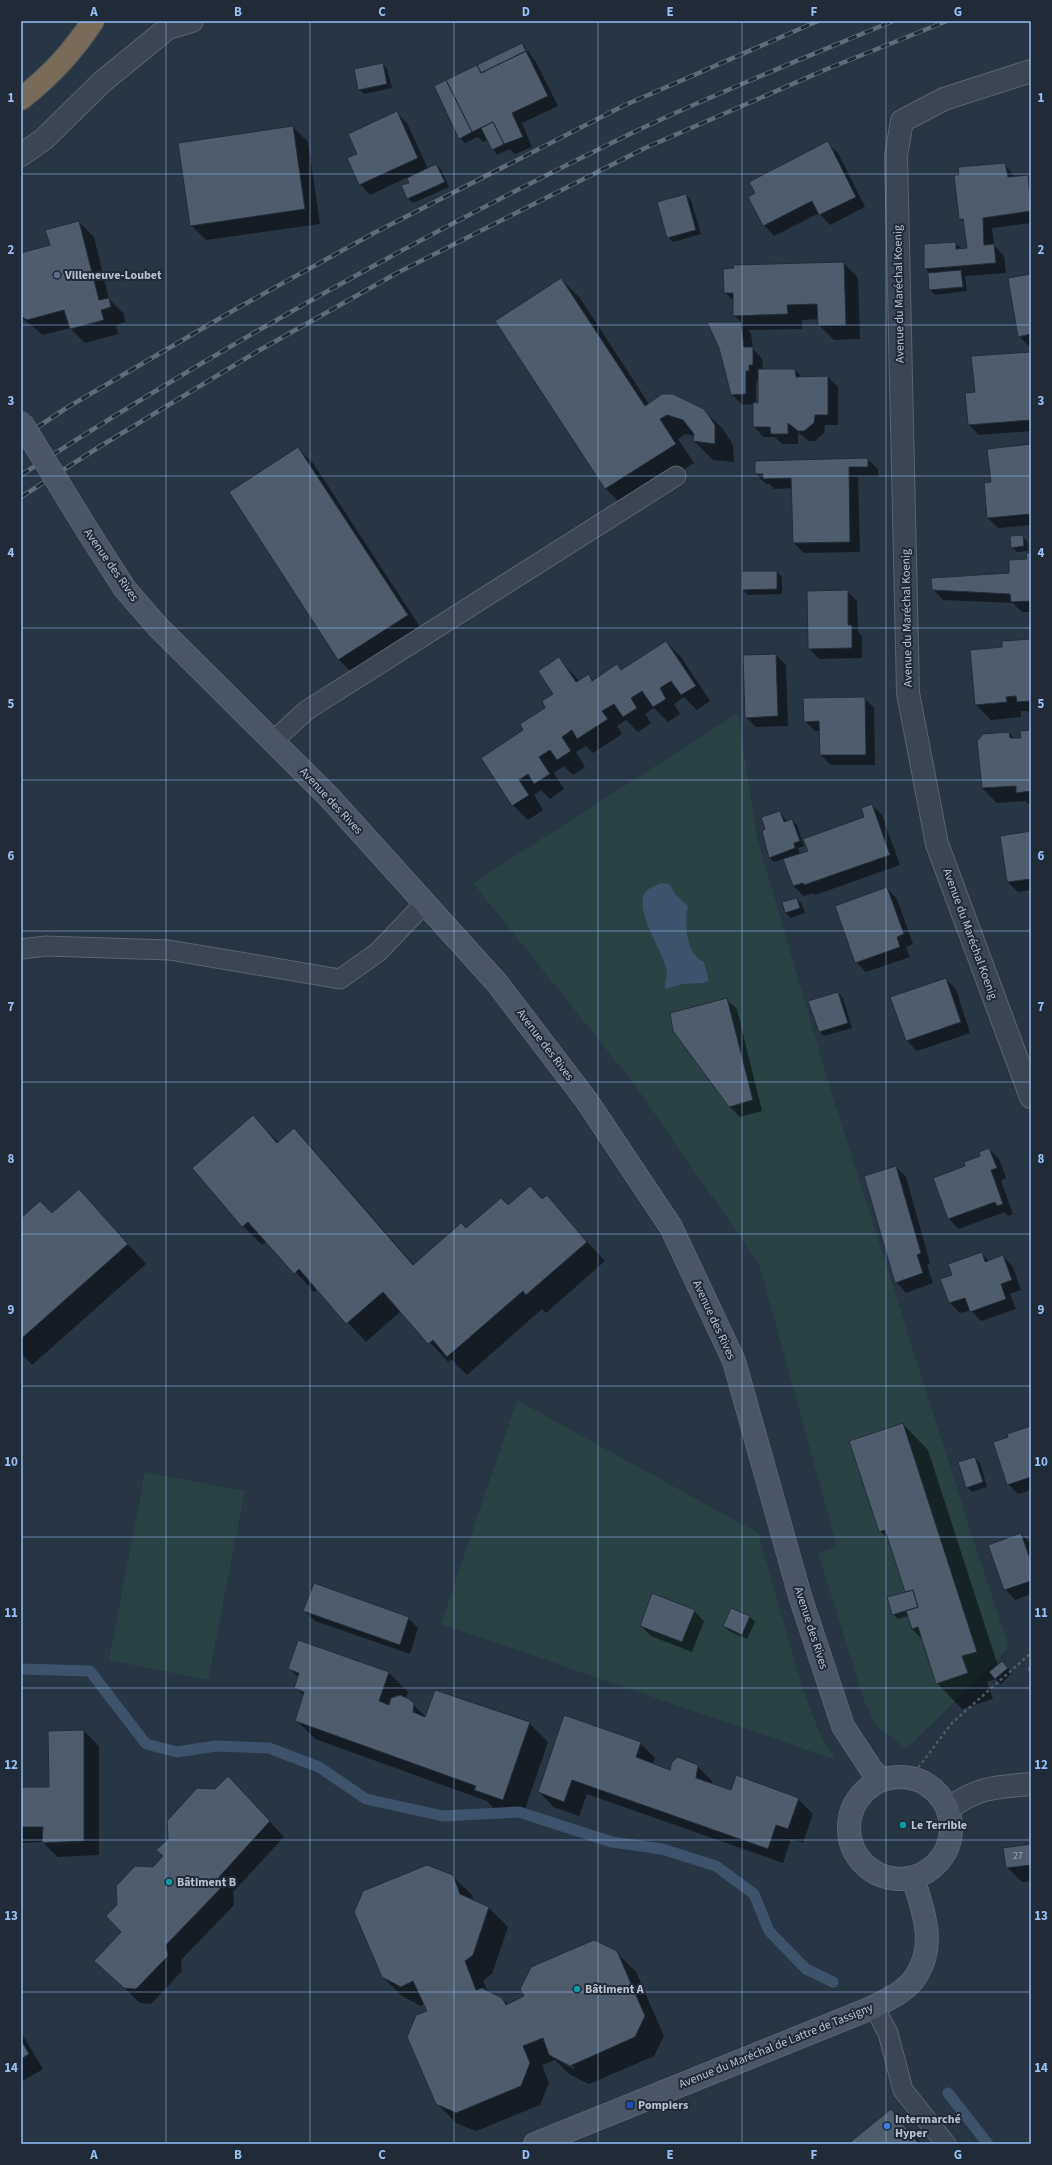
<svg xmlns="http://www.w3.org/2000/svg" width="1052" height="2165" font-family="'Source Sans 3',sans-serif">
<rect width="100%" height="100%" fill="#283543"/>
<path fill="#2a4244" d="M 738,713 L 757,838 L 831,1091 L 968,1523 L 1009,1648 L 906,1749 L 877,1727 L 865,1703 L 818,1553 L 837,1547 L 759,1264 L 634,1084 L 473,883 Z
M 517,1400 L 758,1533 L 802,1687 L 819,1732 L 836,1760 L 441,1624 Z
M 145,1472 L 245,1491 L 208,1680 L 109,1660 Z"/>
<path fill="#3e536b" d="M 661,883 L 669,884 L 675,894 L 688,906 C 684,922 686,955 704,962 L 709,981 L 702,983 L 682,984 L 665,989 C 665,982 668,973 666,967 C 662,950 631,905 647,890 C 651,887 657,885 661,883 Z"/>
<path fill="#0007" fill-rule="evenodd" d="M 522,44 L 527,49 L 482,72 L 483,73 L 528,51 L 536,62 L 558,106 L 522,123 L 532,147 L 515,154 L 510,149 L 497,155 L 488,140 L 483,142 L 478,137 L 465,143 L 460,138 L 436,86 Z
M 383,64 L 387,69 L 392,88 L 364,94 L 359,89 Z
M 397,113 L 407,123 L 428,169 L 436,165 L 441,170 L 449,187 L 413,203 L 408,198 L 410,183 L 408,177 L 370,195 L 360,184 L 359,154 Z
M 293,127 L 308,142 L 320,224 L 206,240 L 191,225 Z
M 827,143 L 838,153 L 865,207 L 830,225 L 819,213 L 774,236 L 764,225 L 750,197 Z
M 1004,164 L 1015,177 L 1027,176 L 1031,179 L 1031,223 L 992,228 L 994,245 L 1004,256 L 1006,273 L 965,276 L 967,291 L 935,295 L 930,290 L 931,274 L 925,268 L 955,243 L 962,249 L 968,249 L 965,223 L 960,218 Z
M 686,195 L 691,200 L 701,234 L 673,242 L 668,237 Z
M 79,222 L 94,237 L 109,299 L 124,314 L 125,322 L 116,325 L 118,334 L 85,343 L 70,328 L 43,335 L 21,317 L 21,254 L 51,245 Z
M 844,263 L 858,278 L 860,339 L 834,340 L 819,325 L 818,319 L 802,320 L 802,329 L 748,330 L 751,334 L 753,349 L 762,359 L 763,370 L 795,370 L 803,378 L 828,377 L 838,387 L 838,425 L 825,425 L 824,433 L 815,441 L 809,441 L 798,432 L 798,444 L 782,444 L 775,437 L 764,437 L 754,427 L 754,404 L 742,405 L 732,394 L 720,348 L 709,323 L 742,323 L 734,315 L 734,301 L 725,292 ZM 756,381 L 759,381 L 759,404 L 756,403 Z
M 1031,275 L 1031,346 L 1029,346 L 1019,336 Z
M 561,279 L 580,298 L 649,404 L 703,410 L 723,429 L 733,445 L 734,462 L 713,460 L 694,441 L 695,436 L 686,434 L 678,439 L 694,463 L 625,508 L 606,489 L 496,321 Z
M 1031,353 L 1031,431 L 979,435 L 969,425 L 976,393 Z
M 1031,445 L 1031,525 L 998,528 L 988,518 L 992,483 Z
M 298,449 L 313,463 L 422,630 L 354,675 L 339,660 L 230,493 Z
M 867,459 L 878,469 L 878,477 L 858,477 L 860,552 L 804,553 L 794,543 L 793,488 L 774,489 L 770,484 L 766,484 L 756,474 Z
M 1022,536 L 1027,541 L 1028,551 L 1017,552 L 1012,547 Z
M 1031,554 L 1031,612 L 1022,612 L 1013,603 L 943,600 L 933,589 L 1010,574 L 1028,560 Z
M 777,572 L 782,577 L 782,594 L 748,595 L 743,590 Z
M 847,591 L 857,601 L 858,632 L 862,636 L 862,658 L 819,659 L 809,648 Z
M 1031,640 L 1031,714 L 1027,711 L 1021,711 L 1021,717 L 991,720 L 976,705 L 1003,648 Z
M 666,642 L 681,657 L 710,701 L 697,710 L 684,697 L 674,704 L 680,714 L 668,722 L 654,708 L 645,714 L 651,723 L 638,732 L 626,720 L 617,726 L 622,734 L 593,753 L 586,746 L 576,752 L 585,767 L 573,775 L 564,766 L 554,773 L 564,789 L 550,799 L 541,790 L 534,795 L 543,810 L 528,820 L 513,805 L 482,758 L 525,730 L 547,708 L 555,694 L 559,659 L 579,681 L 588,675 L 594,681 L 617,666 L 622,671 Z
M 776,655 L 786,665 L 788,726 L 756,727 L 746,717 Z
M 864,698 L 874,708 L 875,765 L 831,765 L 821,755 L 820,731 L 815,731 L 805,721 Z
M 1031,731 L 1031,806 L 1025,801 L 997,803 L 982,788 L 1009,733 L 1015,739 L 1022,738 Z
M 872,805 L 882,815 L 900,865 L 815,895 L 813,893 L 804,896 L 793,886 L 784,859 L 774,862 L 770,858 L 780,812 L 787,822 L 792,820 L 797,825 L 804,846 L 798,848 L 800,854 L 809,851 L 865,818 Z
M 1031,832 L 1031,890 L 1018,892 L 1008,882 Z
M 887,888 L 897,899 L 913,944 L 906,947 L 910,957 L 866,972 L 856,962 Z
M 797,899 L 802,904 L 805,913 L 791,918 L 786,913 Z
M 946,979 L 956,989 L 970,1033 L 917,1051 L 907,1041 Z
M 838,993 L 843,998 L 852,1028 L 824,1036 L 819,1031 Z
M 726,999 L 737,1009 L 762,1111 L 740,1117 L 730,1107 Z
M 253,1117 L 279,1143 L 294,1130 L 313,1149 L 414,1265 L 467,1229 L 508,1206 L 543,1200 L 546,1197 L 605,1261 L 546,1313 L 542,1309 L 467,1375 L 451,1359 L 448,1362 L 401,1311 L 366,1342 L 317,1289 L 314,1292 L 267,1241 L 262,1245 L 243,1226 L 193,1168 Z
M 989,1149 L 999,1159 L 1006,1178 L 1001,1181 L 1013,1214 L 1008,1216 L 1005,1212 L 959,1229 L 949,1219 L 966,1167 Z
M 896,1167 L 906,1177 L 930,1263 L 927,1265 L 933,1283 L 906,1293 L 896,1282 Z
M 79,1190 L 146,1264 L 32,1365 L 21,1353 L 21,1220 L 52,1214 Z
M 981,1253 L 989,1261 L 1003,1256 L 1013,1267 L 1021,1290 L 1010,1294 L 1016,1309 L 981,1321 L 971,1310 L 960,1313 L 950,1303 L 942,1279 L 953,1275 Z
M 903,1424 L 928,1450 L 998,1666 L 1007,1667 L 1012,1673 L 1001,1684 L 996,1679 L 987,1682 L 993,1699 L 962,1709 L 937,1683 L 922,1639 L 912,1629 L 908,1616 L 898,1619 L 893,1614 L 907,1592 L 890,1541 L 880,1531 ZM 915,1600 L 920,1612 L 918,1612 Z
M 1031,1427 L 1031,1490 L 1018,1494 L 1008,1484 L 1009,1438 Z
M 975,1458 L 980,1463 L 987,1487 L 972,1492 L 967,1487 Z
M 1021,1534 L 1031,1544 L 1031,1594 L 1015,1600 L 1005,1589 Z
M 731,1609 L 750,1617 L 755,1622 L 747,1639 L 729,1631 L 724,1626 Z
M 304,1610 L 408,1618 L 418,1628 L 410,1654 L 315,1621 Z
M 694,1611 L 704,1621 L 692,1652 L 651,1636 L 641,1626 Z
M 289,1668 L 389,1673 L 408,1692 L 406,1698 L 426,1717 L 529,1723 L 548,1742 L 522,1818 L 494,1809 L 487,1801 L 315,1739 L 296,1720 L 304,1696 L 296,1688 L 299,1678 Z
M 84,1731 L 99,1746 L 99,1855 L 58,1857 L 42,1842 L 21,1843 L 21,1788 L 50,1788 Z
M 640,1743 L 655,1758 L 653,1764 L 671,1771 L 697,1766 L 712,1781 L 712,1784 L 732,1791 L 798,1799 L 813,1814 L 803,1843 L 791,1839 L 783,1863 L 587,1794 L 579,1816 L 554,1807 L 539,1792 Z
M 243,1793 L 284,1837 L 233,1892 L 234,1905 L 181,1960 L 182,1971 L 151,2004 L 140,2003 L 111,1975 L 122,1932 L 153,1868 Z
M 1031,1845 L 1031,1881 L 1022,1882 L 1007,1867 Z
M 452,1876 L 472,1895 L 474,1901 L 489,1908 L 508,1927 L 492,1974 L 483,1981 L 488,1992 L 502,1998 L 508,2005 L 616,1952 L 636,1972 L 664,2036 L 654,2056 L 589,2084 L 569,2074 L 555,2060 L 542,2065 L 549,2083 L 540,2105 L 476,2131 L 456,2123 L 437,2103 L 428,2012 L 424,2004 L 421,2006 L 402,1996 L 383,1977 ZM 564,2062 L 574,2067 L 574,2069 L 564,2064 Z
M 21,2032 L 43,2069 L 21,2082 Z
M 891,2110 L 921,2144 L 850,2144 Z"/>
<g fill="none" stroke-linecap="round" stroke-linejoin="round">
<path stroke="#3e536b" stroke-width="11" d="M 21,1669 L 90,1671 L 146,1744 L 177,1752 L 216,1746 L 269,1748 L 319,1767 L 366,1799 L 443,1816 L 519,1812 L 612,1842 L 662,1849 L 716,1866 L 754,1894 L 769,1931 L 806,1969 L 833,1982
M 948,2093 L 988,2144"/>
</g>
<path fill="#4e5c6b" stroke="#232d3a" d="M 522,43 L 526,51 L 481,73 L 477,65 Z
M 526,51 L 548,96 L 512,113 L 523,137 L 504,144 L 493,122 L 472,132 L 446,80 L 477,65 L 481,73 Z
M 383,63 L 387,84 L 358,90 L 354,69 Z
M 446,80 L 472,132 L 459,139 L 434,86 Z
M 397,111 L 418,158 L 359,185 L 347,158 L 357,154 L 348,134 Z
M 493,122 L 504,144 L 492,150 L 481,128 Z
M 293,126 L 305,209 L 190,226 L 178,143 Z
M 828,141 L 856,197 L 819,215 L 812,201 L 763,226 L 748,197 L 755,193 L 749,182 Z
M 1005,163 L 1008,177 L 1028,175 L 1031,211 L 983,218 L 984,245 L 994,244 L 996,263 L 924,269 L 924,244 L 956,242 L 956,249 L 967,248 L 963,219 L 959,219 L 954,175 L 959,175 L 958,167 Z
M 436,164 L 445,182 L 407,199 L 401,185 L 409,183 L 407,178 Z
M 686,194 L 696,230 L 667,238 L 657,202 Z
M 79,221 L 99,300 L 109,298 L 111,307 L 101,310 L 104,320 L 70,329 L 64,310 L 27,320 L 21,316 L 21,253 L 50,245 L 45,230 Z
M 844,262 L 846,325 L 818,326 L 817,304 L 787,305 L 788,314 L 733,316 L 733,293 L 724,293 L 723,269 L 734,268 L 733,265 Z
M 961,270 L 963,287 L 929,290 L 928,273 Z
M 1031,274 L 1031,334 L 1018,337 L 1008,278 Z
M 561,278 L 645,406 L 662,394 L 673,394 L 704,409 L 715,425 L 715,444 L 693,441 L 694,434 L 683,420 L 667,415 L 660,419 L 676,444 L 605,489 L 495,321 Z
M 707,322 L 741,322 L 744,347 L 753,347 L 753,365 L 749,365 L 749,371 L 746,371 L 746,394 L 731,395 L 719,348 Z
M 1031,352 L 1031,420 L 968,425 L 965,393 L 975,392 L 971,356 Z
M 758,369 L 795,369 L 796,377 L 828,376 L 828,415 L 815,415 L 814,423 L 804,431 L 798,431 L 788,423 L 788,434 L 771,434 L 770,427 L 753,427 L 753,402 L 758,403 Z
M 1031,444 L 1031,514 L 987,518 L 984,483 L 991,482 L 987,449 Z
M 298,447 L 408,615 L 338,660 L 229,492 Z
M 868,458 L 868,467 L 849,467 L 850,542 L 793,543 L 791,478 L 763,479 L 763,474 L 755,474 L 755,461 Z
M 1023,535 L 1024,546 L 1011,548 L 1010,536 Z
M 1026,553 L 1031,553 L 1031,601 L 1011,602 L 1010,594 L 932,590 L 931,578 L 1009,573 L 1009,560 L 1027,559 Z
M 742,571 L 777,571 L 777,589 L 742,590 Z
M 848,590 L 848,625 L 852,625 L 852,648 L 808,649 L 807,591 Z
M 1031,639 L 1031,701 L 1017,702 L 1016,696 L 1006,697 L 1007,702 L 975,705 L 970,650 L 1002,647 L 1002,641 Z
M 666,641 L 696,686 L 681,695 L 671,681 L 660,688 L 666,699 L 653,707 L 642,691 L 631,698 L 637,708 L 623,717 L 614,704 L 602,711 L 608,719 L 577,739 L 572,730 L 562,737 L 571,751 L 557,760 L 550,750 L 539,757 L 550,774 L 534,784 L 528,774 L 519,780 L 529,795 L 512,806 L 481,758 L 523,730 L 520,724 L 545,708 L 542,701 L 553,694 L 538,671 L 559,657 L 576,682 L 589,674 L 592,681 L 617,664 L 621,670 Z
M 776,654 L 778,716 L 745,718 L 743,655 Z
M 865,697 L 866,755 L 820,755 L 819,721 L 804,722 L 803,698 Z
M 1031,730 L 1031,791 L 1016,793 L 1016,786 L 982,788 L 977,741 L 983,734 L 1009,732 L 1010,738 L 1021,738 L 1020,731 Z
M 872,804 L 890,855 L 804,885 L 803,883 L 793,886 L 783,859 L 808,851 L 803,839 L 864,817 L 861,808 Z
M 780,811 L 784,822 L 792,819 L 800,841 L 794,843 L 795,848 L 769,858 L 762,831 L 765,829 L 761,817 Z
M 1031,831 L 1031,879 L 1007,882 L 1000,836 Z
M 887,887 L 904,934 L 897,937 L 900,947 L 855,963 L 835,906 Z
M 797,898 L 800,908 L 785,913 L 782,902 Z
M 946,978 L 961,1022 L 906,1041 L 890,997 Z
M 838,992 L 848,1023 L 819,1032 L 808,1001 Z
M 727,998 L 753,1100 L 729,1107 L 673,1031 L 670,1013 Z
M 253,1115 L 277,1143 L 294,1128 L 413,1265 L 461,1223 L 466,1228 L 501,1198 L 508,1205 L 530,1186 L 542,1199 L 547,1195 L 587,1242 L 526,1295 L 523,1291 L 447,1357 L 433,1340 L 428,1344 L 383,1292 L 346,1324 L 299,1269 L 294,1274 L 248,1222 L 242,1227 L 192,1168 Z
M 989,1148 L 997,1168 L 991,1170 L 1003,1204 L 997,1206 L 995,1202 L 948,1219 L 933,1178 L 965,1166 L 964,1162 L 980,1156 L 979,1152 Z
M 896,1166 L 921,1253 L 917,1255 L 923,1273 L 895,1283 L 864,1176 Z
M 79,1189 L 128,1244 L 21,1339 L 21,1218 L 40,1201 L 52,1213 Z
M 982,1252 L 985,1262 L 1003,1255 L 1012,1280 L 1001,1284 L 1006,1299 L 970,1312 L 965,1298 L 949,1303 L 940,1279 L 952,1275 L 948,1264 Z
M 903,1423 L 977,1652 L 962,1656 L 968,1673 L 936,1684 L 918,1627 L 912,1629 L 906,1611 L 918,1607 L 913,1590 L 905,1592 L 885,1530 L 879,1532 L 849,1441 Z
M 1031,1426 L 1031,1477 L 1007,1485 L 993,1442 L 1008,1437 L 1007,1434 Z
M 975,1457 L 983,1482 L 966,1488 L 958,1462 Z
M 1021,1533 L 1031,1562 L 1031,1581 L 1004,1590 L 988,1545 Z
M 314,1583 L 409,1617 L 400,1645 L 303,1611 Z
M 913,1590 L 918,1607 L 892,1615 L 887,1597 Z
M 652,1593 L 695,1610 L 682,1642 L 640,1626 Z
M 731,1608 L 750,1616 L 742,1635 L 723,1626 Z
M 298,1640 L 389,1672 L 379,1701 L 389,1705 L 391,1698 L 400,1695 L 409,1699 L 414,1703 L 413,1712 L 425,1717 L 435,1690 L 530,1722 L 503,1800 L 474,1790 L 476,1786 L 295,1721 L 304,1692 L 294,1688 L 299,1673 L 288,1669 Z
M 1002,1661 L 1008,1668 L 995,1679 L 989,1672 Z
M 1031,1664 L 1031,1679 L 1027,1668 Z
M 564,1715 L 641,1742 L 636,1757 L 670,1770 L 672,1762 L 678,1757 L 698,1765 L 696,1778 L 731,1790 L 736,1775 L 799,1798 L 788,1829 L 776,1825 L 768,1849 L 572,1780 L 564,1802 L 538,1792 Z
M 84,1730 L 84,1841 L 42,1843 L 43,1827 L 21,1827 L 21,1787 L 49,1787 L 48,1731 Z
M 228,1776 L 270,1821 L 219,1877 L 220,1889 L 166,1945 L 168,1956 L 136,1989 L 124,1988 L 94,1961 L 121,1932 L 106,1916 L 117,1905 L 116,1886 L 135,1866 L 153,1867 L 163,1856 L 156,1850 L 168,1839 L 167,1821 L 197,1788 L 215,1789 Z
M 1031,1844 L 1031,1865 L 1006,1868 L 1003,1848 Z
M 427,1865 L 453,1875 L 460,1894 L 489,1907 L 473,1955 L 465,1961 L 476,1990 L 482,1988 L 502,1998 L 506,2005 L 524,1996 L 520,1989 L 531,1967 L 594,1940 L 617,1951 L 645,2016 L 635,2037 L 570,2066 L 549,2055 L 543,2038 L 523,2046 L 530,2063 L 521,2086 L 456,2113 L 436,2104 L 407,2037 L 416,2015 L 427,2011 L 413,1981 L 401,1987 L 382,1977 L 354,1912 L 363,1891 Z
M 21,2040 L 29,2054 L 21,2059 Z
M 891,2109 L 919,2144 L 848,2144 Z"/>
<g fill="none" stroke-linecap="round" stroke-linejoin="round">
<g stroke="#5a6470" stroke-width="21">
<path id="lane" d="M 273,741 L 307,710 L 676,476
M 21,949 L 46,946 L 169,950 L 340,979 L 378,952 L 425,903
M 874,2007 L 888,2033 L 903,2090 L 946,2144"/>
</g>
<g stroke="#5a6470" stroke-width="24">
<path id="street" d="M 1031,71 L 944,99 L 902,121 L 896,156 L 908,693 L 937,844 L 1031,1097
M 21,155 L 44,139 L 102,82 L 168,28 L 192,21
M 948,1809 C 978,1787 995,1787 1031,1784"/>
</g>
<g stroke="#5a6470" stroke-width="24">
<path id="secondary" d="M 89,533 L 125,589 L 158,627 L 329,797 L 497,983 L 587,1101 L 671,1227 L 734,1361 L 800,1596 L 843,1726 L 871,1769 L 881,1779
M849 1828a51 51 0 1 1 102 0a51 51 0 1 1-102 0Z
M 535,2144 L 874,2007 C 888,1999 907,1991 916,1976 C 937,1944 923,1911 913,1878"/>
</g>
<g stroke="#47515d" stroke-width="24">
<path id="highway" d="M 21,99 C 51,75 71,54 93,21"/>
</g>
<path stroke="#485e60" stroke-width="2.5" stroke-dasharray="3 3" stroke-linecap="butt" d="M 911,1777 L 952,1723 L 1031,1653"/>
<use href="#lane" stroke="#3c4652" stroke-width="19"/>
<use href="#street" stroke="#3c4652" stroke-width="22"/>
<use href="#secondary" stroke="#4a5665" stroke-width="22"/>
<use href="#highway" stroke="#786b59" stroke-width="22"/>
<g stroke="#5e6b79" stroke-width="4.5">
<path id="rail" d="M 21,438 L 68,407 L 234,310 L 374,233 L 623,106 L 818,21
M 21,475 C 218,348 423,234 634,132 C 718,92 807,57 893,21
M 21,497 L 99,447 L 258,351 L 397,273 L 645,148 L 827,69 L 947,21"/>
</g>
<use href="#rail" stroke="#212b38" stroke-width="3" stroke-dasharray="9" stroke-linecap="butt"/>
<g stroke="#5a6470" stroke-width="24" stroke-linecap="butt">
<path id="secondary-bridge" d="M 21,422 L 89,533"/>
</g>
<use href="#secondary-bridge" stroke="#4a5665" stroke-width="22"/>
</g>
<path fill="none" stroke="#95bff6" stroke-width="1" stroke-opacity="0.55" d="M 166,21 L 166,2144M 310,21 L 310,2144M 454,21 L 454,2144M 598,21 L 598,2144M 742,21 L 742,2144M 886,21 L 886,2144M 21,174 L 1031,174M 21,325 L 1031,325M 21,476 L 1031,476M 21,628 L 1031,628M 21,780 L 1031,780M 21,931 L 1031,931M 21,1082 L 1031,1082M 21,1234 L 1031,1234M 21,1386 L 1031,1386M 21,1537 L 1031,1537M 21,1688 L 1031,1688M 21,1840 L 1031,1840M 21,1992 L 1031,1992"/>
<circle fill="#5c6f8a" stroke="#212b38" stroke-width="1.5" cx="57" cy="275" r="4"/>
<g fill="#0f9aa8" stroke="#212b38" stroke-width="1.5">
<circle cx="903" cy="1825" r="4"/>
<circle cx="169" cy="1882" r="4"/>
<circle cx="577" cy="1989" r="4"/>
</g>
<rect fill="#1a4fb4" stroke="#212b38" stroke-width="1.5" x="626" y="2101" width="8" height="8" rx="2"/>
<circle fill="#3f7fe0" stroke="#212b38" stroke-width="1.5" cx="887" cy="2126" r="4"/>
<g text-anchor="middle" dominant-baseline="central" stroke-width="4" stroke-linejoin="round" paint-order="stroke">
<g font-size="10" fill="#9ea8b4">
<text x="1018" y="1856">27</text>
</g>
<g font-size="12" font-weight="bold" fill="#b9c1cc" stroke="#212b38" text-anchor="start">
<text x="65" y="275">Villeneuve-Loubet</text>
<text x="911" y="1825">Le Terrible</text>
<text x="177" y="1882">Bâtiment B</text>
<text x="585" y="1989">Bâtiment A</text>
<text x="638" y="2105">Pompiers</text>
<text x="895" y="2119">Intermarché<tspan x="895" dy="14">Hyper</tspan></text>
</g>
<g font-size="12" fill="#b9c1cc" stroke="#212b38">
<text transform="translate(899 294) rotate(-91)">Avenue du Maréchal Koenig</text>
<text transform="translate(111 565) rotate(55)">Avenue des Rives</text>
<text transform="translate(907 618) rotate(-91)">Avenue du Maréchal Koenig</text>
<text transform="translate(331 801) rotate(47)">Avenue des Rives</text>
<text transform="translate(970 934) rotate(70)">Avenue du Maréchal Koenig</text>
<text transform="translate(545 1045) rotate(53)">Avenue des Rives</text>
<text transform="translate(714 1320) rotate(65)">Avenue des Rives</text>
<text transform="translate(811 1628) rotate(72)">Avenue des Rives</text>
<text transform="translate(776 2046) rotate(-22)">Avenue du Maréchal de Lattre de Tassigny</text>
</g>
</g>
<rect width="1052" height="2165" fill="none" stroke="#212b38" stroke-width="44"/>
<rect x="22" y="22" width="1008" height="2121" fill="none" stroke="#95bff6" stroke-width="1.5"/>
<g font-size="13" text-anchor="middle" font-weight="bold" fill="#95bff6">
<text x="94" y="16">A</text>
<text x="238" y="16">B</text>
<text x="382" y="16">C</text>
<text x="526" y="16">D</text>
<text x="670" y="16">E</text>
<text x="814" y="16">F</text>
<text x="958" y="16">G</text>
<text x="11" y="102">1</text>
<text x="1041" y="102">1</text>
<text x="11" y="254">2</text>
<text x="1041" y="254">2</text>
<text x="11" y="405">3</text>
<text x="1041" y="405">3</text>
<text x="11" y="557">4</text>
<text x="1041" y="557">4</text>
<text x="11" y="708">5</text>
<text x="1041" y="708">5</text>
<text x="11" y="860">6</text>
<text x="1041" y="860">6</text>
<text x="11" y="1011">7</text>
<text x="1041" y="1011">7</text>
<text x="11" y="1163">8</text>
<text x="1041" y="1163">8</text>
<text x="11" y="1314">9</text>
<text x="1041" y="1314">9</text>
<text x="11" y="1466">10</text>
<text x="1041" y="1466">10</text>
<text x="11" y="1617">11</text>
<text x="1041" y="1617">11</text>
<text x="11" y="1769">12</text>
<text x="1041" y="1769">12</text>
<text x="11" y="1920">13</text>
<text x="1041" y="1920">13</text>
<text x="11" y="2072">14</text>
<text x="1041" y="2072">14</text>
<text x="94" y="2159">A</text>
<text x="238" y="2159">B</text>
<text x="382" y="2159">C</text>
<text x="526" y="2159">D</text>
<text x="670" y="2159">E</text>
<text x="814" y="2159">F</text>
<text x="958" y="2159">G</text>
</g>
</svg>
